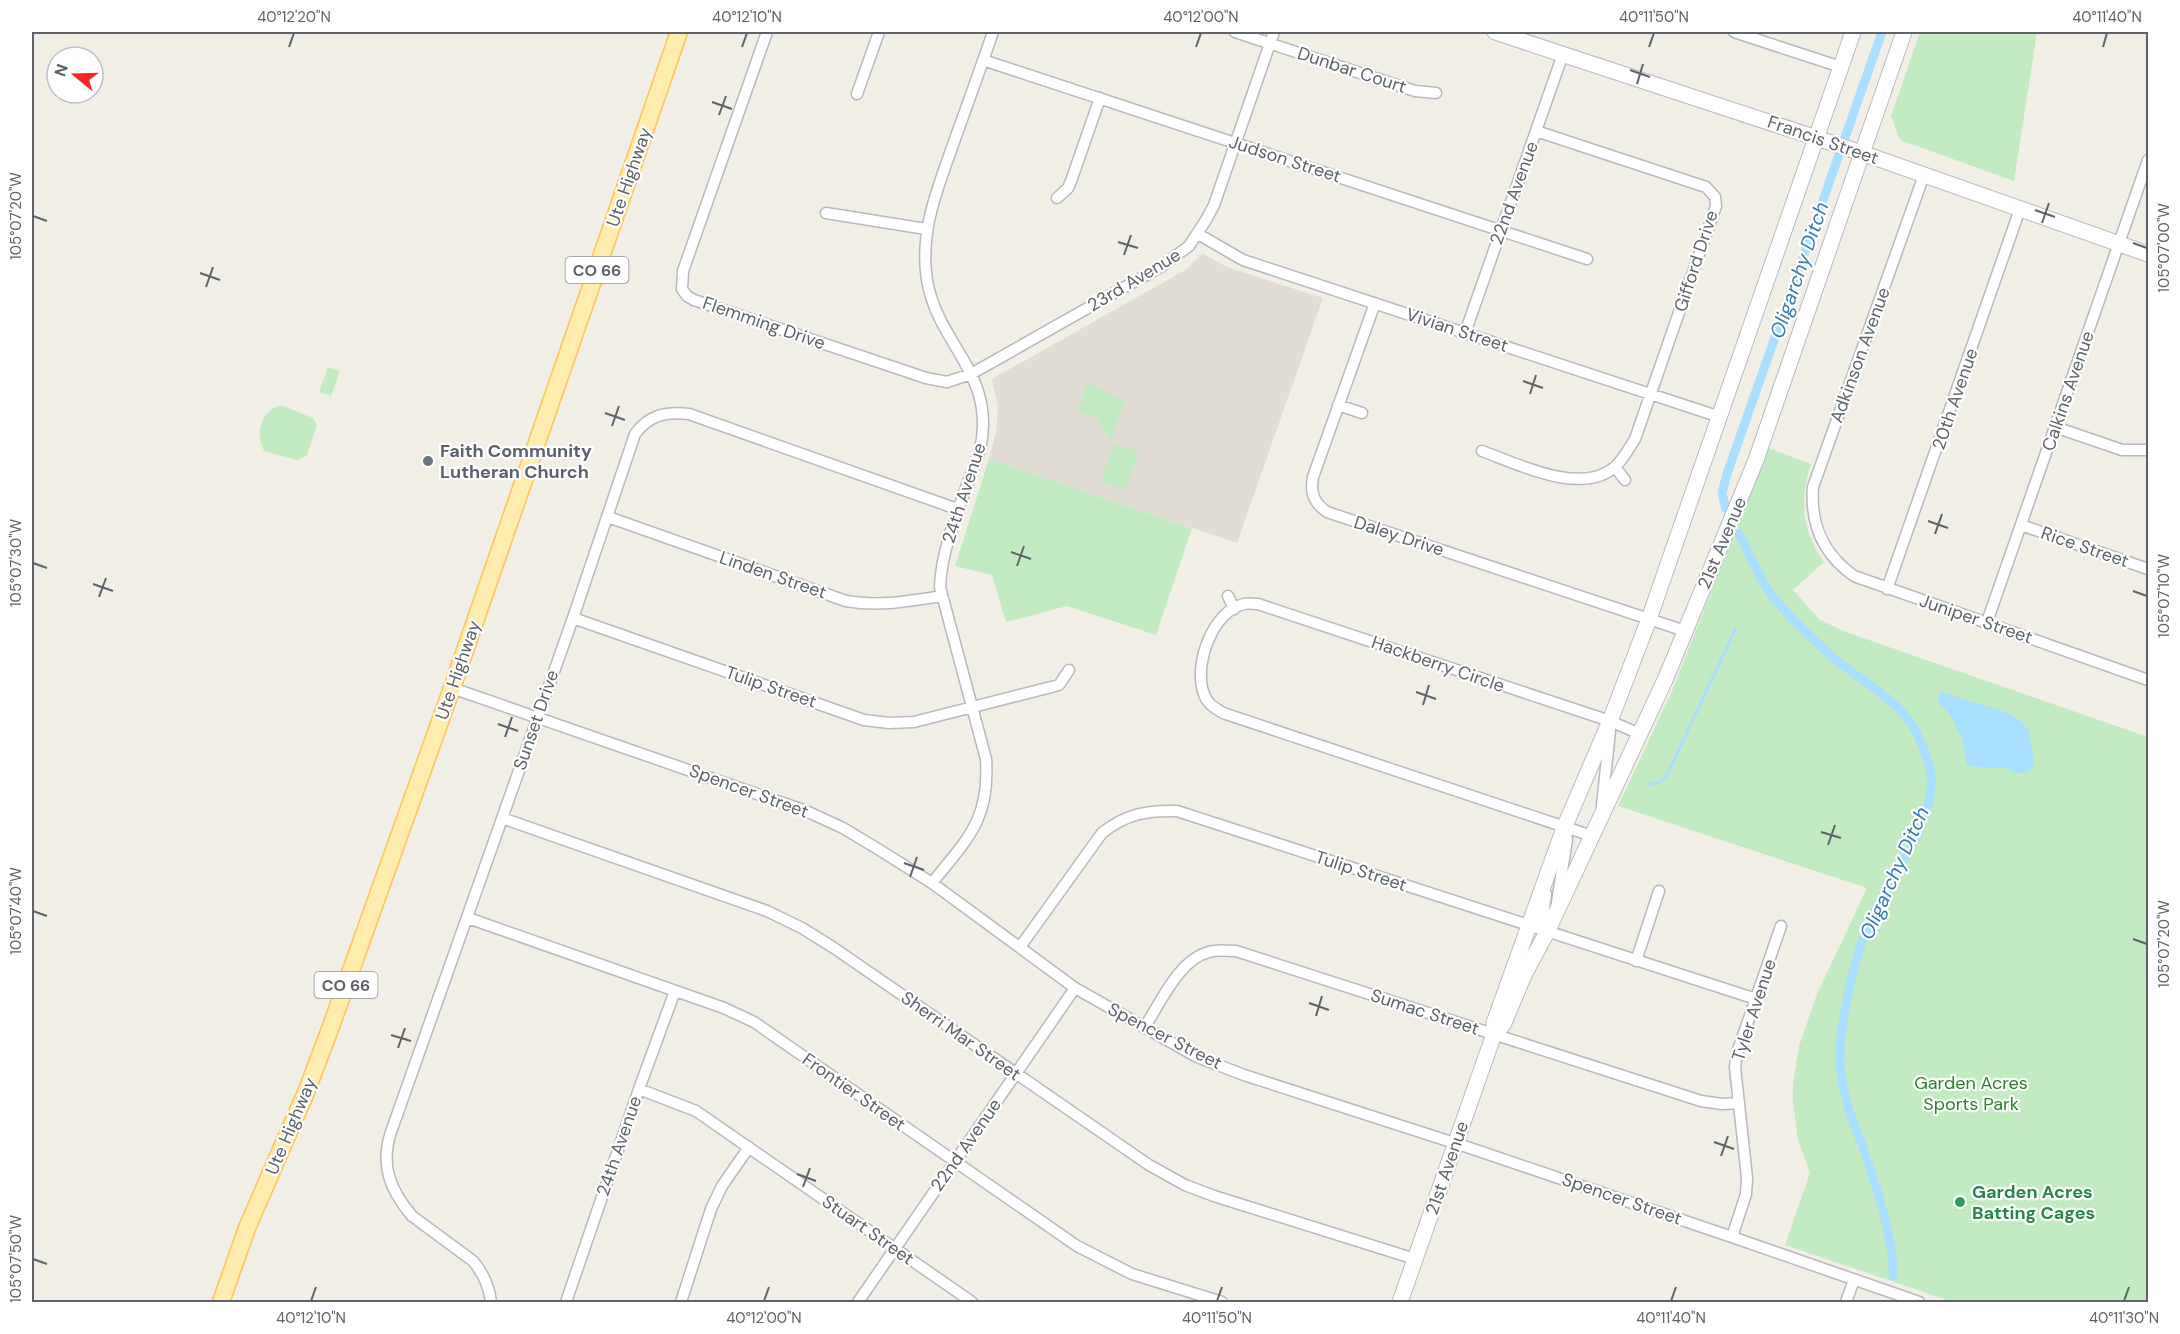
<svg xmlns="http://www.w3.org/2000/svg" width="2180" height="1334" font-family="'DM Sans',sans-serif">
<rect width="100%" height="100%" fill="#f1eee6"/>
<path fill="#e1ddd5" d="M 1202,253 L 1227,267 L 1323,298 L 1237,543 L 989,459 L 996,432 L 998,408 L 992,379 L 1187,269 Z"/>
<path fill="#c3ebc1" d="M 1920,32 L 2037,32 L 2014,181 L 1900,140 L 1891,116 Z
M 328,367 L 340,371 L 331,396 L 319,392 Z
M 1086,383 C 1100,387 1111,395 1125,401 L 1110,443 L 1097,417 L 1078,412 Z
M 281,405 L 313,418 L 317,425 L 307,455 L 297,460 L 264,451 C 255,433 260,411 281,405 Z
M 1114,443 L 1139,452 L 1125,490 L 1101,481 Z
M 1768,448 L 1811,464 C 1799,500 1802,531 1824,562 L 1793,590 L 1819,619 L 1843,631 L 2148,737 L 2148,1302 L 1953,1302 L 1785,1245 L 1810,1173 L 1798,1140 L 1793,1101 L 1793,1084 L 1799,1046 L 1817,994 L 1867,888 L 1618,806 L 1672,691 Z
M 989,459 L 1192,528 L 1156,635 L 1067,606 L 1006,622 L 992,575 L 955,566 Z"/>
<path fill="#a9dfff" d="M 1941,692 L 2006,712 L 2020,720 L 2029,731 L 2034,762 L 2033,768 L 2026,772 L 2019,774 L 2006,768 L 1977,767 L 1968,765 L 1965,759 L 1964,745 L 1956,726 L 1947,711 L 1939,704 L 1937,696 Z"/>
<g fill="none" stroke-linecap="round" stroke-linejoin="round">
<path stroke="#a9dfff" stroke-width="3" d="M 1650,784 L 1660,782 L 1667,775 L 1736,628"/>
<path stroke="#a9dfff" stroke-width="9" d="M 1726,509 L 1722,493 L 1727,474 L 1882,32
M 1739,534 C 1748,551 1756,570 1766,587 C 1782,611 1807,633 1828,653 C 1855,678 1902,700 1917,734 C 1924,749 1933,769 1931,786 C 1928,830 1897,867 1878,905 C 1863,934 1853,967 1847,999 C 1842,1025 1837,1054 1842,1080 C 1845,1103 1854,1124 1862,1145 C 1876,1186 1893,1233 1893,1276"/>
<g stroke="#b6babe" stroke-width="13">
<path id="street" d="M 767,32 L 683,271 L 682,289 L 687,296 L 694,300 L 926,378 L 947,382 L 971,374 L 1162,266 L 1189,246 L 1206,220 L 1214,205 L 1274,32
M 1235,32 L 1415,91 L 1436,93
M 1734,32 L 1841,67
M 983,60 L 1587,259
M 857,94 L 879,32
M 1924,175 L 1813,487 C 1810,525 1823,554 1854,576 L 2148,680
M 1057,198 L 1068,188 L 1071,181 L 1100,98
M 826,213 L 926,229
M 1198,234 L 1243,260 L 1720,417
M 1375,303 L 1313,477 C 1310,493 1314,503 1327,512 L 1685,631
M 1465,333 L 1563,54
M 1338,405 L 1362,413
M 2055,427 L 2122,450 L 2148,450
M 1482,451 C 1518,464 1582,497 1616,466 C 1624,458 1629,448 1635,439 L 1716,206 L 1715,197 L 1706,187 L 1536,131
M 1615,467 L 1625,480
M 608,517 L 846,601 C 879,607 909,601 942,596
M 2021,525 L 2148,569
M 1887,589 L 2020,209
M 1228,596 L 1234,609
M 573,618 L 864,720 L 889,723 L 914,722 L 1059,685 L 1069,670
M 1987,622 L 2148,160
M 452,688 L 806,811 L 843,828 L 878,849 L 932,883 L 1075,988 L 1197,1057 L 1244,1075 L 1470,1148 L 1732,1237 L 1919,1302
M 1602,805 L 1610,731
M 502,818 L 767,911 L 802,928 L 834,948 L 1149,1165 L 1185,1185 L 1214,1196 L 1415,1259
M 1592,836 L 1223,713 C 1215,708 1207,704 1204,694 C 1193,666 1212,611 1244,604 C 1248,603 1254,604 1258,604 L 1610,721 L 1640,734
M 932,883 C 968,838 990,820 986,759 L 940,587 C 941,545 966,491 980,450 C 997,373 938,346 927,280 C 919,230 939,185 955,139 C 968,103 981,67 993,32
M 1557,902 L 1567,840 L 1566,832
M 468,918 L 724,1008 L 754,1022 L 1077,1246 L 1132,1274 L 1222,1302
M 1541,930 L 1546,894
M 1020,947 L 1102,833 C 1126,814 1147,810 1177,811 L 1756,999
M 1636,961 L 1659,891
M 1144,1028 C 1160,1004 1179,959 1209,952 C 1218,949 1227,951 1236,951 L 1701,1101 L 1722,1104 L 1739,1103
M 639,1089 L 696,1111 L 972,1302
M 1732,1237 L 1746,1194 L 1747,1178 L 1735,1067 L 1737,1053 L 1781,926
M 491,1302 C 489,1286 484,1274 473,1261 L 412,1216 C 390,1190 380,1165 391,1132 L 573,618 L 635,434 C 649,415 666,411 689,414 L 960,510
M 566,1302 L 639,1089 L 675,991
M 681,1302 L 711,1209 L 722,1186 L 749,1147
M 858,1302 L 1075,988
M 1846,1302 L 1854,1280"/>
</g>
<g stroke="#b7bcc1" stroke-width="17">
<path id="secondary" d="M 1495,32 L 1862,153 L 2148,254
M 1500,1028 L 1504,1023 L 1524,975 L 1547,932 L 1665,680 L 1756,460 L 1904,32
M 1400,1302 L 1494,1034 L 1494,1023 L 1564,828 L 1610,721 L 1649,619 L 1853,32"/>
</g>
<g stroke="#ffc352" stroke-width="19">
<path id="primary" d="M 221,1302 L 247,1228 L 307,1090 L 330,1029 L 452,688 L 679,32"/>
</g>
<use href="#street" stroke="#fff" stroke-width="10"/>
<use href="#secondary" stroke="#fff" stroke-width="15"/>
<use href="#primary" stroke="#ffedae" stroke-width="16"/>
</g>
<path fill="none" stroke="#5d6368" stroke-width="2" d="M 289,47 L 294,33M 742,47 L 747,33M 1196,47 L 1201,33M 1649,47 L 1654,33M 2103,47 L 2107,33M 1630,70 L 1650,77M 1637,84 L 1643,64M 712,102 L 732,109M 719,115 L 726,96M 2035,210 L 2055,217M 33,216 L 47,221M 2042,223 L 2049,203M 1118,242 L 1138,248M 2133,243 L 2147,248M 1124,255 L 1131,235M 200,273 L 220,280M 206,287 L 213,267M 1523,381 L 1543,388M 1530,394 L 1536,375M 605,413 L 625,420M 612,426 L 619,406M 1928,521 L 1948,528M 1935,534 L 1942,514M 1011,552 L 1031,559M 33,563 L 47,568M 1017,566 L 1024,546M 93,584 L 113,591M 2133,591 L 2147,596M 99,597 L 106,578M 1416,692 L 1436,699M 1423,705 L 1429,685M 498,724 L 518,731M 505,737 L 512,717M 1821,832 L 1841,838M 1828,845 L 1835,825M 904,863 L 924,870M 910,877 L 917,857M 33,911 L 47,916M 2133,939 L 2147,944M 1309,1003 L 1329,1010M 1316,1016 L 1322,996M 391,1035 L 411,1041M 398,1048 L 405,1028M 1714,1142 L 1734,1149M 1721,1156 L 1728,1136M 797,1174 L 816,1181M 803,1187 L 810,1168M 33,1259 L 47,1264M 311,1301 L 316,1287M 764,1301 L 769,1287M 1217,1301 L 1222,1287M 1671,1301 L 1676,1287M 2124,1301 L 2129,1287"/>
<circle fill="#6b7280" stroke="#fff" stroke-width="2" cx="428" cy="461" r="6"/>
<circle fill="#2e9e5b" stroke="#fff" stroke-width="2" cx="1960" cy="1202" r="6"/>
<g text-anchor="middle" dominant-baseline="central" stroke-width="4.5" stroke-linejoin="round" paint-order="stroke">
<g fill="#fff" stroke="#8e9295" stroke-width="1.5">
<rect x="565.5" y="257" width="63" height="26" rx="4.5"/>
<rect x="314.5" y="972" width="63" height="26" rx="4.5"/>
</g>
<g font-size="16" font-weight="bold" fill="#5d6368">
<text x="597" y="270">CO 66</text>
<text x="346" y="985">CO 66</text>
</g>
<g font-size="18" fill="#5d6368" stroke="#fff">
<text transform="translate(1352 70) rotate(18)">Dunbar Court</text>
<text transform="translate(1823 140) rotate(19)">Francis Street</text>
<text transform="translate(1285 159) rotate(18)">Judson Street</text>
<text transform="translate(629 177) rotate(-71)">Ute Highway</text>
<text transform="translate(1514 193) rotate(-70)">22nd Avenue</text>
<text transform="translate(1696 261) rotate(-72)">Gifford Drive</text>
<text transform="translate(1134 280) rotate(-31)">23rd Avenue</text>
<text transform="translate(764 323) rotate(19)">Flemming Drive</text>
<text transform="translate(1457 330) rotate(18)">Vivian Street</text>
<text transform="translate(1860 355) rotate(-70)">Adkinson Avenue</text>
<text transform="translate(2068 391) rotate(-71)">Calkins Avenue</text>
<text transform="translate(1955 399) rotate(-71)">20th Avenue</text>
<text transform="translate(964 493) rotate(-72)">24th Avenue</text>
<text transform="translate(1399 536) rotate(18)">Daley Drive</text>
<text transform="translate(1722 543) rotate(-67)">21st Avenue</text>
<text transform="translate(2085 547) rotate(19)">Rice Street</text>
<text transform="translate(773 575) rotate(19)">Linden Street</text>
<text transform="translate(1976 619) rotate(19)">Juniper Street</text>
<text transform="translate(1438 664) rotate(19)">Hackberry Circle</text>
<text transform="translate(458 670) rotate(-71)">Ute Highway</text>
<text transform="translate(771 687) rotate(19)">Tulip Street</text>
<text transform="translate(536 720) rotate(-71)">Sunset Drive</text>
<text transform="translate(749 791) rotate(20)">Spencer Street</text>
<text transform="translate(1361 871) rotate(18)">Tulip Street</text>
<text transform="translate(1754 1010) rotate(-72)">Tyler Avenue</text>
<text transform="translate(1425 1012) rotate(18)">Sumac Street</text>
<text transform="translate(961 1036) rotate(35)">Sherri Mar Street</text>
<text transform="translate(1165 1036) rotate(27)">Spencer Street</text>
<text transform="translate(854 1092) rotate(35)">Frontier Street</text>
<text transform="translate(291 1126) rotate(-67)">Ute Highway</text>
<text transform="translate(966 1145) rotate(-55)">22nd Avenue</text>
<text transform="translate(619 1146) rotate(-71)">24th Avenue</text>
<text transform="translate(1447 1168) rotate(-71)">21st Avenue</text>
<text transform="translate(1622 1199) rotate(19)">Spencer Street</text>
<text transform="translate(868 1230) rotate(35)">Stuart Street</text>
</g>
<g font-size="18" font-weight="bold" fill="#5b616d" stroke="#fff" text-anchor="start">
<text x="440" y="451">Faith Community<tspan x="440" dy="21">Lutheran Church</tspan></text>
</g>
<g font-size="18" fill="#2c812b" stroke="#fff">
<text x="1971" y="1083">Garden Acres<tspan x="1971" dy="21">Sports Park</tspan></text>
</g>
<g font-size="18" font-weight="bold" fill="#27864d" stroke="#fff" text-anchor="start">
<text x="1972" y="1192">Garden Acres<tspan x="1972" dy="21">Batting Cages</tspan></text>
</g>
<g font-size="20" font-style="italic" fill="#367bb3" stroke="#fff">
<text transform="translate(1799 270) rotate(-71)">Oligarchy Ditch</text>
<text transform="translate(1894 873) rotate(-66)">Oligarchy Ditch</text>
</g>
</g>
<rect width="2180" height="1334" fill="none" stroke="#ffffff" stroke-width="66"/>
<g transform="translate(75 75) rotate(289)"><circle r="28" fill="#ffffff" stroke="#bec1c3" stroke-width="1.5"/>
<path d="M0-4.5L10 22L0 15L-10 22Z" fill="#fb2623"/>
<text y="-9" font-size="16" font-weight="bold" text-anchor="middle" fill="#5d6368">N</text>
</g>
<rect x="33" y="33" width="2114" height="1268" fill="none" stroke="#5d6368" stroke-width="2"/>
<g font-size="15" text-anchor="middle" fill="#5d6368">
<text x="294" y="22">40°12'20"N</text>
<text x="747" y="22">40°12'10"N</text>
<text x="1201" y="22">40°12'00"N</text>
<text x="1654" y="22">40°11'50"N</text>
<text x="2107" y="22">40°11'40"N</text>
<text transform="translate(16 216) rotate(-90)" y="5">105°07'20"W</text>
<text transform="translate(2164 248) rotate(-90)" y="5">105°07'00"W</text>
<text transform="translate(16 563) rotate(-90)" y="5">105°07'30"W</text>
<text transform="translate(2164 596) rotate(-90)" y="5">105°07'10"W</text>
<text transform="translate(16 911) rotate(-90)" y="5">105°07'40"W</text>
<text transform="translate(2164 944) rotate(-90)" y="5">105°07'20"W</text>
<text transform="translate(16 1259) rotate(-90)" y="5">105°07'50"W</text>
<text x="311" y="1323">40°12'10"N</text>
<text x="764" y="1323">40°12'00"N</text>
<text x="1217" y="1323">40°11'50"N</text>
<text x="1671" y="1323">40°11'40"N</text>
<text x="2124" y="1323">40°11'30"N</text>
</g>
</svg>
